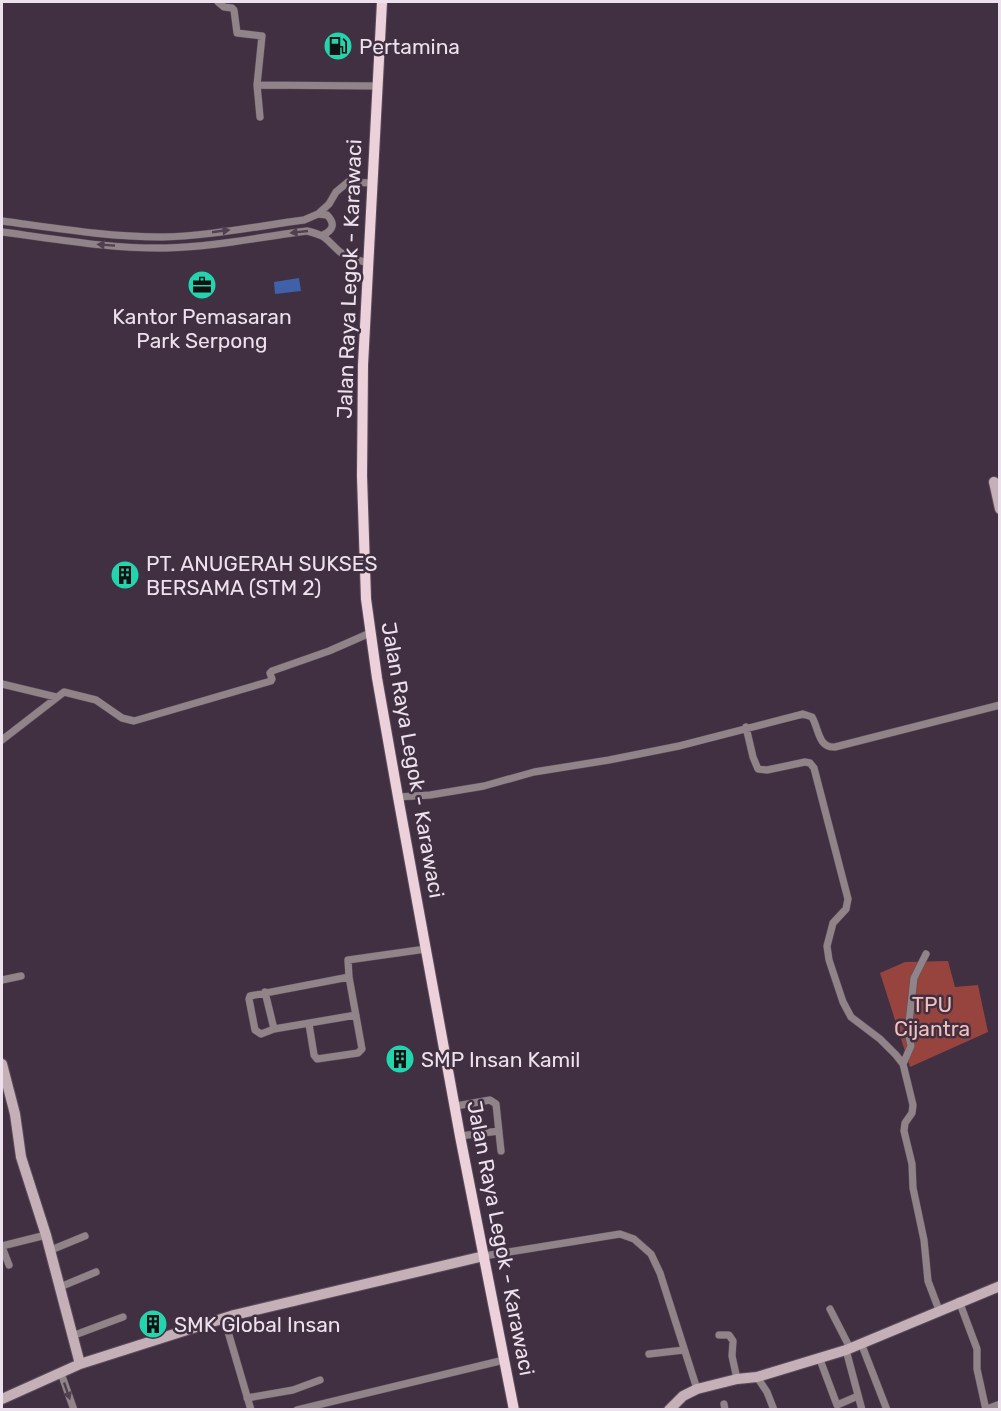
<svg xmlns="http://www.w3.org/2000/svg" width="1001" height="1411" font-family="Rubik,sans-serif">
<rect width="100%" height="100%" fill="#413042"/>
<path fill="#97443f" d="M 948,961 L 955,987 L 978,985 L 988,1032 L 910,1067 L 880,973 L 905,962 Z"/>
<path fill="#4061a9" d="M 299,278 L 301,291 L 275,294 L 274,282 Z"/>
<g fill="none" stroke-linecap="round" stroke-linejoin="round">
<g stroke="#5c4c5d" stroke-width="8">
<path id="street" d="M 218,2 L 224,7 L 232,8 L 234,10 L 237,33 L 262,36 L 257,85 L 377,86
M 257,85 L 260,117
M 318,214 L 327,215 C 335,223 334,230 323,235
M 2,221 C 55,228 108,237 162,237 C 210,236 258,226 304,220 L 318,214 L 329,204 L 336,192 L 348,182 L 372,183
M 2,232 C 56,239 111,249 166,248 C 213,247 260,237 307,231 C 328,236 325,239 340,252 C 348,258 358,260 368,263
M 2,684 L 56,697
M 746,727 L 753,757 L 758,769 L 767,770 L 805,762 L 810,763 L 814,768 L 848,899 L 846,909 L 833,923 L 827,946 L 829,960 L 843,1002 L 851,1017 L 880,1039 L 896,1055 L 903,1064 L 913,1105 L 912,1113 L 905,1123 L 904,1131 L 912,1164 L 913,1188 L 924,1240 L 928,1281 L 939,1310
M 2,740 L 64,692 L 96,700 L 122,718 L 134,721 L 271,681 L 272,679 L 270,673 L 272,671 L 329,651 L 370,633
M 398,797 L 430,795 L 484,786 L 534,772 L 609,760 L 679,746 L 803,714 L 812,717 C 819,729 818,748 835,747 L 1000,705
M 349,977 L 250,996 L 249,999 L 255,1030 L 261,1034 L 274,1029 L 356,1015
M 2,980 L 21,976
M 265,992 L 274,1029
M 309,1024 L 314,1055 L 317,1059 L 358,1053 L 362,1049 L 349,977 L 348,960 L 426,949
M 903,1064 L 911,1046 L 908,1031 L 914,978 L 926,954
M 456,1106 L 490,1100 L 496,1104 L 501,1151
M 460,1136 L 499,1131
M 2,1246 L 46,1235
M 2,1247 L 9,1265
M 51,1250 L 85,1236
M 484,1256 L 620,1234 L 634,1239 L 651,1254 L 660,1273 L 697,1389
M 60,1287 L 96,1272
M 959,1301 L 977,1349 L 977,1369 L 986,1410
M 830,1309 L 850,1348
M 224,1318 L 251,1410
M 719,1335 L 729,1335 L 733,1341 L 732,1356 L 737,1379
M 72,1336 L 123,1317
M 861,1343 L 887,1410
M 846,1350 L 862,1410
M 649,1354 L 684,1350
M 819,1357 L 837,1405 L 858,1396
M 61,1373 L 74,1410
M 757,1377 L 767,1392 L 774,1410
M 247,1398 L 293,1390 L 320,1380
M 724,1404 L 725,1410
M 987,1409 L 1000,1404
M 297,1410 L 504,1360"/>
</g>
<g stroke="#5c4c5d" stroke-width="12">
<path id="secondary" d="M 994,482 L 1000,509
M 2,1064 L 15,1114 L 21,1157 L 46,1235 L 80,1364
M 2,1399 L 80,1364 L 234,1315 L 484,1256
M 669,1410 L 683,1396 L 697,1389 L 737,1379 L 757,1377 L 846,1350 L 1000,1286"/>
</g>
<g stroke="#5c4c5d" stroke-width="12">
<path id="primary" d="M 382,2 L 363,365 L 362,476 L 366,599 L 377,678 L 398,797 L 460,1136 L 514,1410"/>
</g>
<use href="#street" stroke="#918489" stroke-width="7"/>
<use href="#secondary" stroke="#c5b0b7" stroke-width="10"/>
<use href="#primary" stroke="#ecd1da" stroke-width="10"/>
</g>
<defs><path id="oneway-solid" d="M-6-.8H1V-3.2L6.5 0L1 3.2V.8H-6Z" transform="scale(1.5)"/></defs>
<g fill="#514150">
<use href="#oneway-solid" transform="translate(221 231) rotate(-8)"/>
<use href="#oneway-solid" transform="translate(299 232) rotate(174)"/>
<use href="#oneway-solid" transform="translate(106 245) rotate(-176)"/>
<use href="#oneway-solid" transform="translate(67 1391) rotate(71)"/>
</g>
<defs>
<g id="fuel-disc" transform="scale(1.5)"><circle r="9.5" fill="#23d5af" stroke="#413042"/><path d="M-5.5-6h7V0h2V4h1.3V-2.5L3-4.5l.8-.8L6-3V5H2.5V1h-1V6h-7ZM-4.2-4.7v3.2H.2V-4.7Z" fill="#111"/></g>
<g id="office-disc" transform="scale(1.5)"><circle r="9.5" fill="#23d5af" stroke="#413042"/><path d="M-6-3h4V-5.5h4V-3h4V5H-6ZM-1-4.5V-3h2v-1.5ZM-6 0V1H6V0Z" fill="#111"/></g>
<g id="building-disc" transform="scale(1.5)"><circle r="9.5" fill="#23d5af" stroke="#413042"/><path d="M-4-6H4V6H1V3H-1V6H-4ZM-2.5-4.3h1.7v1.8h-1.7ZM.8-4.3h1.7v1.8H.8ZM-2.5-1h1.7V.8h-1.7ZM.8-1h1.7V.8H.8Z" fill="#111"/></g>
</defs>
<g fill-rule="evenodd">
<use href="#fuel-disc" x="338" y="46"/>
<use href="#office-disc" x="202" y="285"/>
<use href="#building-disc" x="125" y="575"/>
<use href="#building-disc" x="400" y="1059"/>
<use href="#building-disc" x="153" y="1324"/>
</g>
<g text-anchor="middle" dominant-baseline="central" stroke-width="5" stroke-linejoin="round" paint-order="stroke">
<g font-size="21" fill="#ece1ec" stroke="#413042" text-anchor="start">
<text x="359" y="46">Pertamina</text>
<text x="202" y="316" text-anchor="middle">Kantor Pemasaran<tspan x="202" dy="24">Park Serpong</tspan></text>
<text x="146" y="563">PT. ANUGERAH SUKSES<tspan x="146" dy="24">BERSAMA (STM 2)</tspan></text>
<text x="421" y="1059">SMP Insan Kamil</text>
<text x="174" y="1324">SMK Global Insan</text>
</g>
<g font-size="21" fill="#ece1ec" stroke="#413042">
<text transform="translate(349 279) rotate(-88)">Jalan Raya Legok - Karawaci</text>
<text transform="translate(413 760) rotate(80)">Jalan Raya Legok - Karawaci</text>
<text transform="translate(501 1238) rotate(79)">Jalan Raya Legok - Karawaci</text>
</g>
<g font-size="21" fill="#f4c0bb" stroke="#413042">
<text x="932" y="1004">TPU<tspan x="932" dy="24">Cijantra</tspan></text>
</g>
</g>
<rect width="1001" height="1411" fill="none" stroke="#ece1ec" stroke-width="6"/>
</svg>
